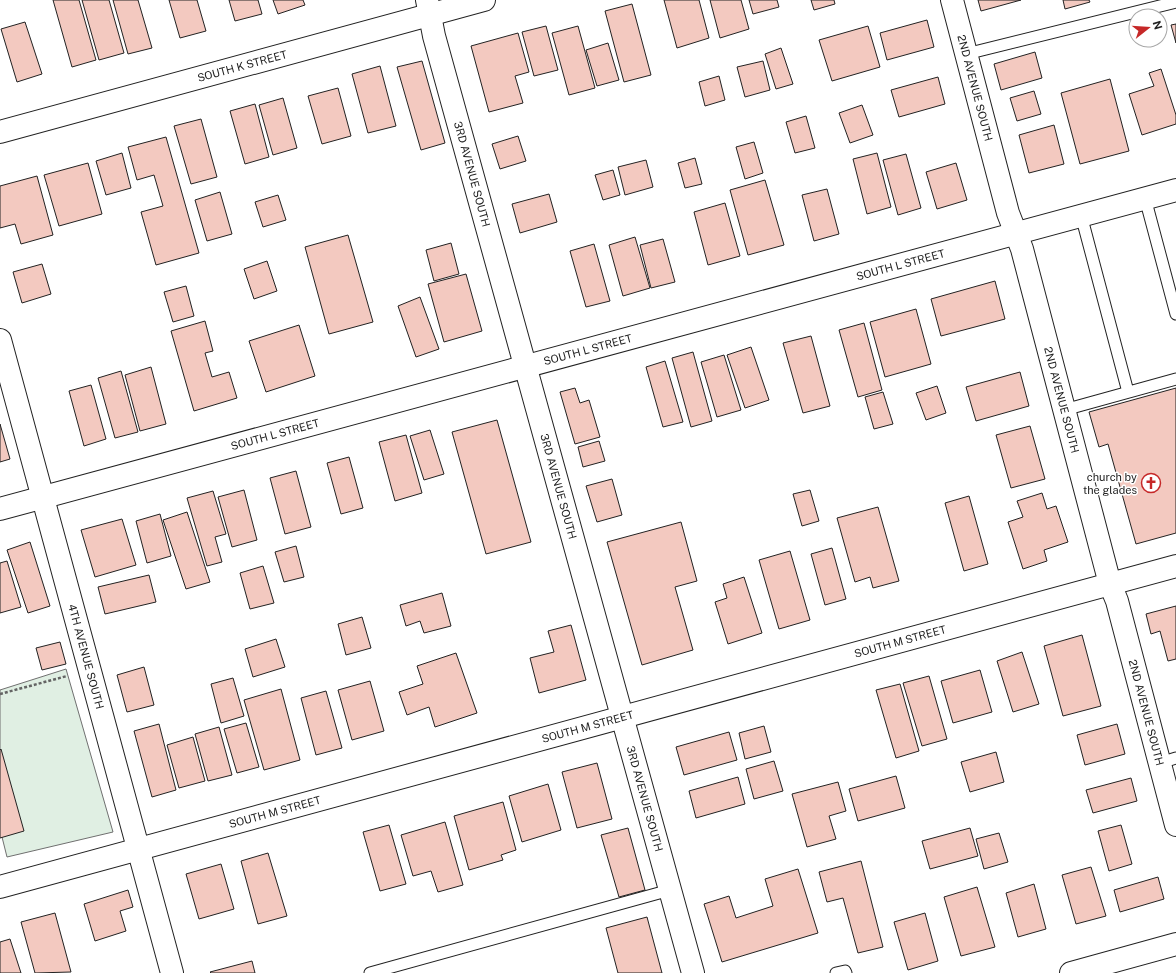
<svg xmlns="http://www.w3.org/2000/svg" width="1176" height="973" font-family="'Public Sans',sans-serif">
<rect width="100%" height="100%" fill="#fff"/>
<path fill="#e0efe3" stroke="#6f6f6f" d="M 66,669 L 113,832 L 7,857 L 0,829 L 0,690 Z"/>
<path fill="#f3c9c0" stroke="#222" d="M 53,0 L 79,0 L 96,60 L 72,67 Z
M 82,0 L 109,0 L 124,53 L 99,60 Z
M 113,0 L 138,0 L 152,48 L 128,54 Z
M 169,0 L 197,0 L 206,31 L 180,38 Z
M 229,0 L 258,0 L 262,14 L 235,21 Z
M 273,0 L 303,0 L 305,5 L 278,14 Z
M 664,0 L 699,0 L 709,38 L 677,48 Z
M 710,0 L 741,0 L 749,29 L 720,38 Z
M 749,0 L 777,0 L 779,7 L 753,14 Z
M 811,0 L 834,0 L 835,4 L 814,10 Z
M 978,0 L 1021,0 L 981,11 Z
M 1063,0 L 1089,0 L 1090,2 L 1065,9 Z
M 632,4 L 651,75 L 624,82 L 605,11 Z
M 927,20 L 934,47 L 887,60 L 880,33 Z
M 25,22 L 42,74 L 17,82 L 1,29 Z
M 1176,24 L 1176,43 L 1171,25 Z
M 546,26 L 558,70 L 534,76 L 522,32 Z
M 578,26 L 595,88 L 569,95 L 552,33 Z
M 868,26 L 880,67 L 832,81 L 819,40 Z
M 518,33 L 529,72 L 515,76 L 523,103 L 489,112 L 471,46 Z
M 608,43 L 619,80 L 597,86 L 586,50 Z
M 781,48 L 793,84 L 776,89 L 765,54 Z
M 1035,52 L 1042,78 L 1001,90 L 994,64 Z
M 422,61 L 445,143 L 421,150 L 397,67 Z
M 763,61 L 770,90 L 745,97 L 737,67 Z
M 380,66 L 396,126 L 368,133 L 352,74 Z
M 1161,69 L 1176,115 L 1176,124 L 1142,135 L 1129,94 L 1154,86 L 1149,73 Z
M 719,76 L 725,100 L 705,106 L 699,82 Z
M 938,77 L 945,104 L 899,117 L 891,90 Z
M 1110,79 L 1129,151 L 1080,164 L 1061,93 Z
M 338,88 L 351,136 L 322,144 L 308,96 Z
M 1034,91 L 1041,114 L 1017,121 L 1010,98 Z
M 283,98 L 297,148 L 273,155 L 259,105 Z
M 255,104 L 269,157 L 245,164 L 230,111 Z
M 862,105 L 873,135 L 850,143 L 839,113 Z
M 806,116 L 815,148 L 795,153 L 786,122 Z
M 201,119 L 217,177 L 191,184 L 174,126 Z
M 1054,125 L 1064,164 L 1029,173 L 1019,135 Z
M 518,136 L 526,161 L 500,169 L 492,144 Z
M 166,137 L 199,253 L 156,265 L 141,212 L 163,206 L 154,175 L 137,180 L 128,147 Z
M 754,142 L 763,173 L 745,179 L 736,147 Z
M 122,153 L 131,188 L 106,195 L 96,161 Z
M 877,153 L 891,207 L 867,214 L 853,159 Z
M 906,154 L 921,208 L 898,215 L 883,160 Z
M 695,158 L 702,184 L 685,188 L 678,163 Z
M 646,160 L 653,187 L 625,195 L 618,167 Z
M 88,163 L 102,214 L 59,226 L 44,175 Z
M 956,163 L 967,200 L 937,209 L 926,172 Z
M 613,170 L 620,195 L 603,200 L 595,175 Z
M 37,176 L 53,235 L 21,244 L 15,224 L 0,228 L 0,186 Z
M 765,180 L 784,245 L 748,255 L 730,190 Z
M 827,189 L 839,234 L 814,241 L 802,195 Z
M 220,192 L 232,234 L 207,241 L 195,200 Z
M 549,194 L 557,222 L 520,233 L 512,204 Z
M 278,195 L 286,220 L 263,227 L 255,202 Z
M 725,203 L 740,256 L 708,265 L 694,212 Z
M 348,235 L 373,322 L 329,334 L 305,247 Z
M 635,237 L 650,288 L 623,296 L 609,245 Z
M 663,239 L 675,282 L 651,288 L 640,245 Z
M 451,243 L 459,274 L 434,281 L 426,250 Z
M 594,244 L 610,301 L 586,307 L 570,251 Z
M 267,261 L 277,291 L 254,299 L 244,269 Z
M 42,264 L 51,294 L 22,303 L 13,272 Z
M 466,274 L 482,331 L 444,342 L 428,284 Z
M 995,281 L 1005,319 L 941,336 L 931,299 Z
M 186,286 L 194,316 L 173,322 L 164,292 Z
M 420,297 L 439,349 L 416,357 L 398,306 Z
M 916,309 L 931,364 L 885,377 L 870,322 Z
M 205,321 L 213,351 L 205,353 L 212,377 L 229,372 L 237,398 L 194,411 L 171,331 Z
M 864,323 L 882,390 L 858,397 L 839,330 Z
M 299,325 L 315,376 L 266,392 L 249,341 Z
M 811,336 L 830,406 L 803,413 L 783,343 Z
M 751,347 L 769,400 L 745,408 L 727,355 Z
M 693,352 L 712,421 L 691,427 L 672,358 Z
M 724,355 L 741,410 L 717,417 L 701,362 Z
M 665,361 L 683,422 L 663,427 L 646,367 Z
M 151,367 L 166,424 L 140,431 L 125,375 Z
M 121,371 L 138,432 L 115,438 L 98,378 Z
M 1020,372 L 1029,406 L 976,421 L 966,387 Z
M 91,385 L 106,439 L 84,446 L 69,391 Z
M 937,386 L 946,413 L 926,420 L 916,393 Z
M 575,388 L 580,403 L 589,400 L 600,437 L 575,444 L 560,392 Z
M 1176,388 L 1176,533 L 1136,544 L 1108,444 L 1099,447 L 1089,412 Z
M 883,392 L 893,424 L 874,429 L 865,397 Z
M 497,420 L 531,542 L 486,554 L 452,432 Z
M 0,424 L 10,459 L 0,462 Z
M 1030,426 L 1045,479 L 1011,488 L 996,435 Z
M 430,430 L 444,474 L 424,480 L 410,436 Z
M 406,435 L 422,493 L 395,501 L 379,442 Z
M 599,441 L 605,461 L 583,467 L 578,447 Z
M 349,457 L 363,508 L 341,514 L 327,463 Z
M 296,471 L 311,527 L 285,534 L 270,478 Z
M 612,479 L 622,515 L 597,522 L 586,486 Z
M 244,490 L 257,540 L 232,547 L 218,497 Z
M 810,490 L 819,521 L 802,526 L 793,494 Z
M 213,491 L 226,534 L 215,537 L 222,562 L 207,566 L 187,498 Z
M 1042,493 L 1047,509 L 1056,506 L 1068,542 L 1044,550 L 1047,561 L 1023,569 L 1008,522 L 1023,517 L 1017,501 Z
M 969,496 L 988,564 L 964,571 L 945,503 Z
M 878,507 L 899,581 L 873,588 L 870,577 L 855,582 L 837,518 Z
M 187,512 L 210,582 L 186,589 L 163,520 Z
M 160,514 L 171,556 L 147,563 L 136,521 Z
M 122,519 L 136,565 L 95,577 L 81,530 Z
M 681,522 L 697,581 L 675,587 L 693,650 L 642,665 L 607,542 Z
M 30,542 L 50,606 L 28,613 L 7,550 Z
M 296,546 L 304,577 L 284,582 L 275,552 Z
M 832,548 L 846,599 L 825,605 L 811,554 Z
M 790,551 L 810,620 L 779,629 L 759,560 Z
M 7,561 L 21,607 L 0,613 L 0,563 Z
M 263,566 L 274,603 L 250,609 L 240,573 Z
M 149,575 L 156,602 L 105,614 L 98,587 Z
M 744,577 L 762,633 L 728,644 L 715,602 L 727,598 L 723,584 Z
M 442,593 L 451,626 L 424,633 L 420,621 L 406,626 L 400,605 Z
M 1176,606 L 1176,659 L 1168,661 L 1160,631 L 1151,634 L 1146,614 Z
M 362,617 L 371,648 L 346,655 L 338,624 Z
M 571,625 L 586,680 L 539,693 L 530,658 L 554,652 L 548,631 Z
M 1082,635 L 1101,706 L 1063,716 L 1044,646 Z
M 276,639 L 285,667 L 253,677 L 245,649 Z
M 60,642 L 66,664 L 42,670 L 36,648 Z
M 1022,652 L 1039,704 L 1013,712 L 997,661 Z
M 456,653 L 477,713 L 435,727 L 429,707 L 407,715 L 399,692 L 423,684 L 417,666 Z
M 144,667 L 154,705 L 127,712 L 117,675 Z
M 980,670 L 992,712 L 953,723 L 941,681 Z
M 929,676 L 947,739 L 922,746 L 903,683 Z
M 233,678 L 244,716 L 221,723 L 211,684 Z
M 370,681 L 384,731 L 352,740 L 338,690 Z
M 900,684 L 919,751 L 896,758 L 876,690 Z
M 281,689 L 300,760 L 264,770 L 244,700 Z
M 326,691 L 342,748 L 316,755 L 301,698 Z
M 246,723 L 259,767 L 237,773 L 224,729 Z
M 159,724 L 176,790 L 152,797 L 134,731 Z
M 1117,724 L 1125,754 L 1085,765 L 1077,735 Z
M 764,726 L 771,752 L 745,759 L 739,733 Z
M 219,727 L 232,775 L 208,781 L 195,734 Z
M 729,732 L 737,760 L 684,775 L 676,747 Z
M 193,737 L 205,781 L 179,788 L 167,745 Z
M 1,749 L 24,831 L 0,838 L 0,750 Z
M 996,752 L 1004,782 L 970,792 L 961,762 Z
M 774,761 L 783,791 L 754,799 L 746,769 Z
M 597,763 L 612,819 L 577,828 L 562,772 Z
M 896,776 L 905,808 L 858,821 L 849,789 Z
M 738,777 L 745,804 L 696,818 L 689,791 Z
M 1131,778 L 1137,801 L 1093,813 L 1086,790 Z
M 838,782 L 846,811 L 829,816 L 836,839 L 807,847 L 792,794 Z
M 548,784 L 561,830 L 522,842 L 509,796 Z
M 503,802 L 516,850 L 501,855 L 503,860 L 469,870 L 454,816 Z
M 445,822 L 463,885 L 438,892 L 431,871 L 413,876 L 401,835 Z
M 389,825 L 406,884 L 380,891 L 363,832 Z
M 1121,825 L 1132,864 L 1109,871 L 1098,831 Z
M 628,828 L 645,890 L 619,897 L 601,835 Z
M 970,828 L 978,856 L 930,869 L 922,841 Z
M 999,833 L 1008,862 L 984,869 L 976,839 Z
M 268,853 L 287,916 L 258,924 L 241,861 Z
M 861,861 L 883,947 L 858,953 L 843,898 L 827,902 L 819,872 Z
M 221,864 L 234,909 L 199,919 L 186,874 Z
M 1091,867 L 1106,916 L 1076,924 L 1062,875 Z
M 798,869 L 818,933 L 722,962 L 704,904 L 729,896 L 736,918 L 773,906 L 765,879 Z
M 1158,877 L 1164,899 L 1120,912 L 1114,890 Z
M 1034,884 L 1046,929 L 1018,937 L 1006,893 Z
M 977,887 L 995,947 L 961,956 L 944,897 Z
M 128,890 L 133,907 L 120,911 L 126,931 L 95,941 L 84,904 Z
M 55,913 L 71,972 L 35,973 L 21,922 Z
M 925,913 L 938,961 L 908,970 L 894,922 Z
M 647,917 L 662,973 L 618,973 L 606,928 Z
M 10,939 L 21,973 L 0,973 L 0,942 Z
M 252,961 L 255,973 L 211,973 L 210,972 Z"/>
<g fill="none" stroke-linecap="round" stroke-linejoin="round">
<g stroke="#222" stroke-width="13">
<path id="lane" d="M 966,54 L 1176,2
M 1145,198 L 1176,314
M 1081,215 L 1128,392
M 1064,410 L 1176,379
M 1160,763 L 1176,758
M 370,973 L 670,890
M 836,973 L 845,971 L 846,973"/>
</g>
<g stroke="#222" stroke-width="24">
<g id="street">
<path id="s1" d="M 427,0 L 434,36 L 693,973"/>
<path id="s2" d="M 952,0 L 1008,213 L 1022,249 L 1110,584 L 1117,601 L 1176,825"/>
<path id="s3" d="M 0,132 L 484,0"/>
<path id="s4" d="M 0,340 L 172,973"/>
<path id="s5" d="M 0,509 L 1176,190"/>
<path id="s6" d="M 0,887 L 1176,566"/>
</g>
</g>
<g stroke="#222" stroke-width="24">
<path id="secondary" d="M 1071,973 L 1176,944"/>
</g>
<path stroke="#646464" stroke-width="2.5" stroke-dasharray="3 2" stroke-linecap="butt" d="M 0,694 L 67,676"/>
<use href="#lane" stroke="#fff" stroke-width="11"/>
<use href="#street" stroke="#fff" stroke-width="22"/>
<use href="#secondary" stroke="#fff" stroke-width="22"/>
</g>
<defs>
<g id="church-ring" transform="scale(1)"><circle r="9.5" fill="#fff" stroke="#c62828" stroke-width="1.5"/><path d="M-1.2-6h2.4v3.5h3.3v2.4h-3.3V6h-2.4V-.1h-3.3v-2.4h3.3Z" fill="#c62828"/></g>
</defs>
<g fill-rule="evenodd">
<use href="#church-ring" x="1151" y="483"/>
</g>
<g text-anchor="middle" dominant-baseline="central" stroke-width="3" stroke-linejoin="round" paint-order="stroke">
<g font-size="11" fill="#222" stroke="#fff">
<text stroke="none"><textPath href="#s3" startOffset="251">SOUTH K STREET</textPath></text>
<text stroke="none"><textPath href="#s2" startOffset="91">2ND AVENUE SOUTH</textPath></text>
<text stroke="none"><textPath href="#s1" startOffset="180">3RD AVENUE SOUTH</textPath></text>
<text stroke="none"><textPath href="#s5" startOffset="933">SOUTH L STREET</textPath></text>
<text stroke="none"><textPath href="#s5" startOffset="609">SOUTH L STREET</textPath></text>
<text stroke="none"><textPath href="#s2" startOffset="415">2ND AVENUE SOUTH</textPath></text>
<text stroke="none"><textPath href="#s5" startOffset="285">SOUTH L STREET</textPath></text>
<text stroke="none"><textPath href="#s1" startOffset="504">3RD AVENUE SOUTH</textPath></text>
<text stroke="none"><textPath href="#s6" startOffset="933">SOUTH M STREET</textPath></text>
<text stroke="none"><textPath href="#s4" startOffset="328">4TH AVENUE SOUTH</textPath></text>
<text stroke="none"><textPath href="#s2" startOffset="739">2ND AVENUE SOUTH</textPath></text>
<text stroke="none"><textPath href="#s6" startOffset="609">SOUTH M STREET</textPath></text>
<text stroke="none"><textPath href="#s1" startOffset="828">3RD AVENUE SOUTH</textPath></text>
<text stroke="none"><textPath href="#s6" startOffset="285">SOUTH M STREET</textPath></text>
</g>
<g font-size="11" fill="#222" stroke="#fff" text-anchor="end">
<text x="1137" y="477">church by<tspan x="1137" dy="13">the glades</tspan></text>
</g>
</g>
<g transform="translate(1148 28) rotate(73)"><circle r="19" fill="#ffffff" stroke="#a7a7a7"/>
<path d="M0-3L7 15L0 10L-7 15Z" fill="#c62828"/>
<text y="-6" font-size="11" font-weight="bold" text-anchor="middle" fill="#222222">N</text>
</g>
</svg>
